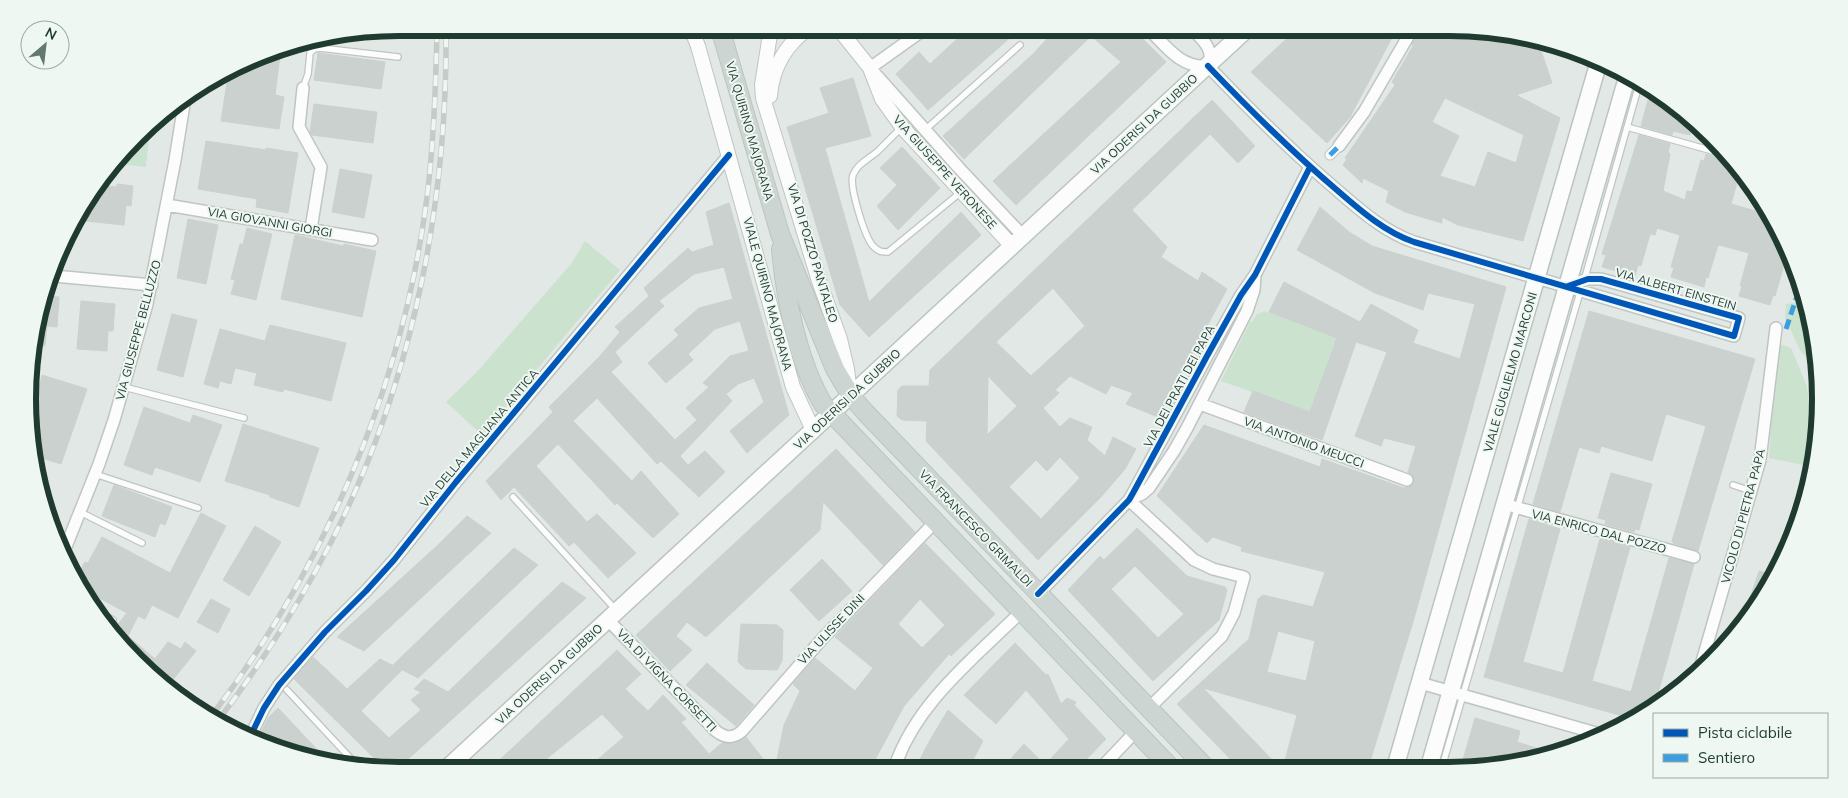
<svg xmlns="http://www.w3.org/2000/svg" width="1848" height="798" font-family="Mulish,sans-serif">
<rect width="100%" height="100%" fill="#e2e8e5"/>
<path fill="#cae2ce" d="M 150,125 L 146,167 L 118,164 Z
M 585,241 L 620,270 L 482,435 L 446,402 L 476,373 L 571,264 Z
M 1795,303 C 1816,316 1815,345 1818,367 L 1801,352 L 1785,318 L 1786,304 Z
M 1265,311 L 1337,338 L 1310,412 L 1221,381 L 1250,322 L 1252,322 L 1257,314 Z
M 1780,344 L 1791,348 L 1806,384 L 1813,425 L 1818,423 L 1817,448 L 1813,467 L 1769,458 L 1774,374 Z"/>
<path fill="#cad1ce" stroke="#cbd1ce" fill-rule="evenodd" d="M 969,28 L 1021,28 L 928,110 L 896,74 L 919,52 L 930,64 Z
M 1057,28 L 1132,28 L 1166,62 L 1016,205 L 993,181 L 1121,62 L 1091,36 L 964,159 L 943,136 L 1033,54 Z
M 1298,28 L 1400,28 L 1404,29 L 1402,33 L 1397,28 L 1350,117 L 1327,143 L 1251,72 Z
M 1428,28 L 1449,28 L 1538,42 L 1552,83 L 1516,95 L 1560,118 L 1523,241 L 1458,225 L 1442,217 L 1442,223 L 1405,212 L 1386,202 L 1389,191 L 1363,178 L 1362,183 L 1343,165 L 1347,159 L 1345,158 L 1395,85 L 1392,82 L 1413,46 L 1412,44 L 1417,36 L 1422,38 ZM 1445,98 L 1524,135 L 1516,163 L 1488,152 L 1475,187 L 1440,176 L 1459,136 L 1432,122 Z
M 281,47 L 275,95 L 284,97 L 279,129 L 221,121 L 229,70 Z
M 318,53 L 385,62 L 381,89 L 314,80 Z
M 853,78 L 871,136 L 825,148 L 869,302 L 961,212 L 981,235 L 869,337 L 840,305 L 787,127 L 829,113 L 820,88 Z
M 1651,89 L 1694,120 L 1690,135 L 1673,131 L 1672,135 L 1641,126 Z
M 1212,100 L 1255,146 L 1238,163 L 1210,134 L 1132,210 L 1167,247 L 1161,257 L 1198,281 L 1202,272 L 1227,289 L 1158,417 L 1126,404 L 1133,393 L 1111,385 L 1106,394 L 1070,376 L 1055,390 L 1059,393 L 1043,408 L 1060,427 L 1070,418 L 1092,427 L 1087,440 L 1105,456 L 1113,437 L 1136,449 L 1125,469 L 1101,497 L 1038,560 L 926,441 L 927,421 L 902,420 L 897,416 L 898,390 L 902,386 L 929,386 L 930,370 ZM 1053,288 L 1085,326 L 1031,376 L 996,342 ZM 988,376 L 1017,406 L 987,435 ZM 1060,457 L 1080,478 L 1041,519 L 1009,487 L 1036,460 L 1047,471 Z
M 314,104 L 377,112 L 373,143 L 312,135 L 310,132 Z
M 1639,135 L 1670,144 L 1668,152 L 1670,154 L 1663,191 L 1685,200 L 1687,191 L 1692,192 L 1701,160 L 1704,161 L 1706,154 L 1726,160 L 1730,158 L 1738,167 L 1737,171 L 1740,172 L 1731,204 L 1759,212 L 1762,202 L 1782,235 L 1788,251 L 1775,296 L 1773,295 L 1770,305 L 1739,296 L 1742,286 L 1740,286 L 1749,253 L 1723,246 L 1718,245 L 1708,278 L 1706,277 L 1704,287 L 1671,277 L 1674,268 L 1671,267 L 1680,235 L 1657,228 L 1655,235 L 1650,234 L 1641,266 L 1638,265 L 1635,276 L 1602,267 L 1606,255 L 1602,254 Z
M 206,141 L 266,150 L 266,148 L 298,153 L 288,213 L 256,207 L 257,199 L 198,189 Z
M 902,147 L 940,188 L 898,230 L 877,206 L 897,185 L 880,168 Z
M 340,169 L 372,175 L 364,218 L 332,212 Z
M 117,184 L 133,186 L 131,206 L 126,205 L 124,225 L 75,220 L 77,213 L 100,186 L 117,187 Z
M 729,203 L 789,415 L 747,453 L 730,431 L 764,402 L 754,378 L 738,384 L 726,394 L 732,401 L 680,456 L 688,465 L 705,451 L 725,472 L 699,497 L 661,461 L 657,464 L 597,398 L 573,421 L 632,481 L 641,471 L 679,514 L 653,538 L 617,503 L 615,505 L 558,444 L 536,466 L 587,522 L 597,514 L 636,553 L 608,578 L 574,542 L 569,546 L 514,487 L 501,500 L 486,481 L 553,412 L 549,407 L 600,356 L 620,332 L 615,327 L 649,296 L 644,288 L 688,248 L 692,252 L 714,245 L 706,212 ZM 724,267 L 733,299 L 699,308 L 674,330 L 679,335 L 648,363 L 666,383 L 693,360 L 688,354 L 715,329 L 740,321 L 749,351 L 730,356 L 703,383 L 709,387 L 686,408 L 697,420 L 675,440 L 611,372 L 622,362 L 615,352 L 664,306 L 659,301 L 694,274 Z
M 1320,207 L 1349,232 L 1372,246 L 1506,287 L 1413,622 L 1368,768 L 1283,768 L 1297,715 L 1203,688 L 1280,768 L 1239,768 L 1177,704 L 1249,639 L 1258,599 L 1263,595 L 1313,607 L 1325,572 L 1241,551 L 1242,547 L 1213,537 L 1207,543 L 1157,496 L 1204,425 L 1320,467 L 1322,459 L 1404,488 L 1411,486 L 1414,478 L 1408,472 L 1416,446 L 1384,438 L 1381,446 L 1355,436 L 1387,352 L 1356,342 L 1322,440 L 1244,412 L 1253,391 L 1310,412 L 1337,338 L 1269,312 L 1284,282 L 1360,322 L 1371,304 L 1418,330 L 1413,343 L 1460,359 L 1475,304 L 1428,293 L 1423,310 L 1375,293 L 1297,250 ZM 1278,631 L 1315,641 L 1306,681 L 1267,672 Z
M 188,219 L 218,225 L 206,284 L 177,278 Z
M 247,228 L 272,234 L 256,300 L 231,294 L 235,280 L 231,279 L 240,244 L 243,244 Z
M 295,235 L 343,246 L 344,244 L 376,251 L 362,317 L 281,299 Z
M 46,296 L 59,297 L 57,327 L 47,326 L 45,346 L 34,345 L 35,327 Z
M 81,301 L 115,304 L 113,331 L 108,331 L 107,351 L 77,349 Z
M 1589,311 L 1755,359 L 1698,551 L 1673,543 L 1672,541 L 1706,426 L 1666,414 L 1652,461 L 1601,446 L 1599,453 L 1579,447 L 1560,512 L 1533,504 Z
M 172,314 L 197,320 L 183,377 L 157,370 Z
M 270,325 L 346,343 L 331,401 L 284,389 L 283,392 L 254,385 L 257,373 L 235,368 L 231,384 L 220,381 L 218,388 L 204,384 L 220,329 L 265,341 Z
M 42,375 L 87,389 L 61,464 L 32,455 L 31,448 L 33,382 L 40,384 Z
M 144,407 L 190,423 L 193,415 L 222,425 L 200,482 L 155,467 L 152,475 L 124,465 Z
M 243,424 L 319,448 L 299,507 L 270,497 L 270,495 L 225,481 Z
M 836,449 L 915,532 L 883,565 L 823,502 L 820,530 L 706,637 L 687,622 L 676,636 L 692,650 L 670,671 L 636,635 Z
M 1611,473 L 1652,484 L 1639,530 L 1635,529 L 1634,532 L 1605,524 L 1606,520 L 1598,518 Z
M 114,485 L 172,507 L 165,525 L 160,523 L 155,537 L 102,516 Z
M 201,513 L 226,526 L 178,618 L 152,605 L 145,619 L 138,616 L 128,636 L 155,659 L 168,642 L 181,649 L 185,642 L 196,651 L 167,687 L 154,678 L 114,629 L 127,613 L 79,587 L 75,580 L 85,562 L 88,563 L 102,537 L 170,573 Z
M 467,516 L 491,533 L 364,651 L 337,637 L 439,544 Z
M 1529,519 L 1560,529 L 1523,662 L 1563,673 L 1600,539 L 1630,547 L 1592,681 L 1631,692 L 1669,558 L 1694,564 L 1655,704 L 1633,719 L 1484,677 Z
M 255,526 L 281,542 L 249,596 L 223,580 Z
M 1137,528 L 1187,576 L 1225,587 L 1227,590 L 1219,620 L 1153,681 L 1068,590 L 1100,556 L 1104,560 ZM 1135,566 L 1184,614 L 1158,638 L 1111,589 Z
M 925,543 L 995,614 L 951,656 L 949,654 L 904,706 L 870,769 L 775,769 L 784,725 L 800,691 L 793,684 L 815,658 L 855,691 L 873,668 L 835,637 ZM 920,599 L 945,625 L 922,648 L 898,624 Z
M 514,548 L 538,565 L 418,678 L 393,665 Z
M 822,559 L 852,591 L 819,621 L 790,590 Z
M 1759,571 L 1773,575 L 1758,606 L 1744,621 L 1743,620 Z
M 562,582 L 586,598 L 396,770 L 384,768 L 294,679 L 313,657 L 347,689 L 380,659 L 402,670 L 361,711 L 389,738 L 421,710 L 411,700 L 421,692 L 414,689 L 424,679 L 448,692 Z
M 211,599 L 230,609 L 218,633 L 197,622 Z
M 741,624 L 777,625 L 783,630 L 782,661 L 777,670 L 746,669 L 738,662 Z
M 1015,643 L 1046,675 L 1048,674 L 1061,704 L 1067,698 L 1076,702 L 1074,705 L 1106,739 L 1077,769 L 1013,769 L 1007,763 L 1024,744 L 1045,765 L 1069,739 L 1026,690 L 996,724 L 964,695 Z
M 617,650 L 641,674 L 625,689 L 648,711 L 663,695 L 686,719 L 681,722 L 709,754 L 722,743 L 734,744 L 746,737 L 771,769 L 605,770 L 596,761 L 624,737 L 602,714 L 545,760 L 555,770 L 489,770 Z
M 707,663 L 754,705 L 736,726 L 686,685 Z
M 278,708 L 325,758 L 279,751 L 257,741 L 268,718 Z
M 948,710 L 983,741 L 968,769 L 915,769 L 930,740 Z
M 1475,718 L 1520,731 L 1517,742 L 1549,752 L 1498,767 L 1461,767 Z"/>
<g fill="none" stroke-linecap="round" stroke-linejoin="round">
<g stroke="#bfc5c2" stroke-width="8">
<path id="service" d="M 303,88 L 308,74 L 310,53 L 314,49 L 320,48 L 398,57
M 902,127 C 894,135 886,143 878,151 C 869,159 857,164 853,175 C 849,186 865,239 874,247 C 879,252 882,252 888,252 L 961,192
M 1627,127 L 1727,155
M 925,130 L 1020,45
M 1584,281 L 1640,81
M 124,387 L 244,418
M 95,474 L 198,508
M 1733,485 L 1751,491
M 513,497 L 616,610
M 80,512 L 142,543
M 100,613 L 113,620
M 287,690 L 355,763
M 1442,767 L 1581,289"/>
</g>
<g stroke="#bfc5c2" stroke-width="11">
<path id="pedestrian" d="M 1330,155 L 1339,146"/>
</g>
<g stroke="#bfc5c2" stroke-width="14">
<path id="minor" d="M 926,28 L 870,68 L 959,168 L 1023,236
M 1148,28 C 1165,45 1181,69 1208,66
M 1191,28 C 1201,38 1216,50 1208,66
M 1208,66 C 1249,109 1292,152 1338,191 C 1361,211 1385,232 1414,242 L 1734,336 L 1739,318 L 1601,279 L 1588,279 L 1568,286
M 303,88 L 299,127 L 321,167 L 311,229
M 1339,146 L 1364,112 L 1413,28
M 167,205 L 372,240
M 54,276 L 152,285
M 1200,404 L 1407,480
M 1129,500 L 1194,560 L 1213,569 L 1244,577 L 1234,613 L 1222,636 L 1149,708
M 1129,500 L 1142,494 L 1149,488 L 1174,451 L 1187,428 L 1247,311 L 1254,290 L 1255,275
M 1504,504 L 1694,557
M 63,554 L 99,464 L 114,420 L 147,304 L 175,160 L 185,98
M 1038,594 L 1129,500 L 1133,493 L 1207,356 L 1241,295 L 1255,275 L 1310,167
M 608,620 L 716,731 C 725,738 733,739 742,731 L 822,639 L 936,521
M 1699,672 L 1760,460 L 1776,328
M 1420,683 L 1603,735
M 250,737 L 264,708 L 279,685 L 325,632 L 366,591 L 394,560 L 456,482 L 729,155
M 1101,768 L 1136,731
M 894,769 C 915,704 974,658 1021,612"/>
</g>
<g stroke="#bfc5c2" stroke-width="16">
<path id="tertiary" d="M 687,28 L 694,36 L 698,46 L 793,387 L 813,430
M 771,28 L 762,85 L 763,98 L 819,281 L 840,339 L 847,369 L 850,393
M 838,28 L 870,68 L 882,99 L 902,127 L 1012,246
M 770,96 C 772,68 786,44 809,28"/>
</g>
<g stroke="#bbc4c0" stroke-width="19">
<path id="secondary" d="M 1429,767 L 1628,74
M 1395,768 L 1599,61
M 445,770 L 1248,28"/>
</g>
<g stroke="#bbc5c0" stroke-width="20">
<path id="primary" d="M 720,28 L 780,234 L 835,369 L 851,396 L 865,412 L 1206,768
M 781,249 C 785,297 798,362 823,404 L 1171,768"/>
</g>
<use href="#service" stroke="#fbfcfb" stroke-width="5.5"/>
<use href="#pedestrian" stroke="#fbfcfb" stroke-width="9"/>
<use href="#minor" stroke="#fbfcfb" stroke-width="11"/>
<use href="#tertiary" stroke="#fbfcfb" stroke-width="14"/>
<use href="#secondary" stroke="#fbfcfb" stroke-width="16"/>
<use href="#primary" stroke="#ccd5d1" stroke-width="18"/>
<g stroke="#c6cac8" stroke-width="5.5">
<path id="rail" d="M 210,718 C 325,567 403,386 427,197 C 434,141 436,84 437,28
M 217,722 C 253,675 285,626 314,574 C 407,408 448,216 446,28"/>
</g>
<use href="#rail" stroke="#eff7f2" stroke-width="4" stroke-dasharray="11" stroke-linecap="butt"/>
<path stroke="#3c9ee1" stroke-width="5" stroke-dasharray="10 5" stroke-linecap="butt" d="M 1330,155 L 1339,146
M 1786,329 L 1801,284"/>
<g stroke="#eff7f2" stroke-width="9">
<path id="cycleway" d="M 1208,66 C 1249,109 1292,152 1338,191 C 1361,211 1385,232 1414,242 L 1734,336 L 1739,318 L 1601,279 L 1588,279 L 1568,286
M 1038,594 L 1129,500 L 1133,493 L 1207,356 L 1241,295 L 1255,275 L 1310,167
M 250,737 L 264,708 L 279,685 L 325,632 L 366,591 L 394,560 L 456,482 L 729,155"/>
</g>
<use href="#cycleway" stroke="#0057b8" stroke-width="6"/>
</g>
<g text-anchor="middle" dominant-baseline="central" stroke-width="4" stroke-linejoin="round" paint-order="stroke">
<g font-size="12" fill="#1f3b30" stroke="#eff7f2">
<text transform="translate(1144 124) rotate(-43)">VIA ODERISI DA GUBBIO</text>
<text transform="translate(750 131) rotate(74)">VIA QUIRINO MAJORANA</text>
<text transform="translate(945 172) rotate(48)">VIA GIUSEPPE VERONESE</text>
<text transform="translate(270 222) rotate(10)">VIA GIOVANNI GIORGI</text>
<text transform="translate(813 253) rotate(73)">VIA DI POZZO PANTALEO</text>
<text transform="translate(1676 289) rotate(16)">VIA ALBERT EINSTEIN</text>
<text transform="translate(768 294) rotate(75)">VIALE QUIRINO MAJORANA</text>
<text transform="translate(138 330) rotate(-75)">VIA GIUSEPPE BELLUZZO</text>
<text transform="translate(1510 372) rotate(-74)">VIALE GUGLIELMO MARCONI</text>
<text transform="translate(1179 386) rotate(-62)">VIA DEI PRATI DEI PAPA</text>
<text transform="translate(847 399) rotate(-43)">VIA ODERISI DA GUBBIO</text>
<text transform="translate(479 438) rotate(-50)">VIA DELLA MAGLIANA ANTICA</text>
<text transform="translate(1304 442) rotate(20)">VIA ANTONIO MEUCCI</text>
<text transform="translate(1743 516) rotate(-75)">VICOLO DI PIETRA PAPA</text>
<text transform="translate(976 528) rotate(46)">VIA FRANCESCO GRIMALDI</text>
<text transform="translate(1599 531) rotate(15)">VIA ENRICO DAL POZZO</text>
<text transform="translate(831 629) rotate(-47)">VIA ULISSE DINI</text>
<text transform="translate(549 674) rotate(-43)">VIA ODERISI DA GUBBIO</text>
<text transform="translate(667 680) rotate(46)">VIA DI VIGNA CORSETTI</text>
</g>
</g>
<path d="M0 0H1848V798H0ZM399 36H1449A363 363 0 0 1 1812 399V399A363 363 0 0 1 1449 762H399A363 363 0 0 1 36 399V399A363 363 0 0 1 399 36Z" fill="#eff7f2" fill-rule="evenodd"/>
<path fill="none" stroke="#1f3b30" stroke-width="6" d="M399 36H1449A363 363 0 0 1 1812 399V399A363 363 0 0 1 1449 762H399A363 363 0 0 1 36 399V399A363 363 0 0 1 399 36Z"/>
<rect x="1653" y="713" width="175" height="65" fill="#eff7f2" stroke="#9caca4"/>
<rect x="1663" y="729" width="25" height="8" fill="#0057b8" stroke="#9caca4"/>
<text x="1698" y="738" font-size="15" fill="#1f3b30">Pista ciclabile</text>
<rect x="1663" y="754" width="25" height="8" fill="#3c9ee1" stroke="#9caca4"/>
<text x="1698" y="763" font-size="15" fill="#1f3b30">Sentiero</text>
<g transform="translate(45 45) rotate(28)"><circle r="24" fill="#eff7f2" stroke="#9caca4"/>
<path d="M0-4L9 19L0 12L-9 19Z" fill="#63786f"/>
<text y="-8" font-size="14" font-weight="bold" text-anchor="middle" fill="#1f3b30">N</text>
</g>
</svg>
